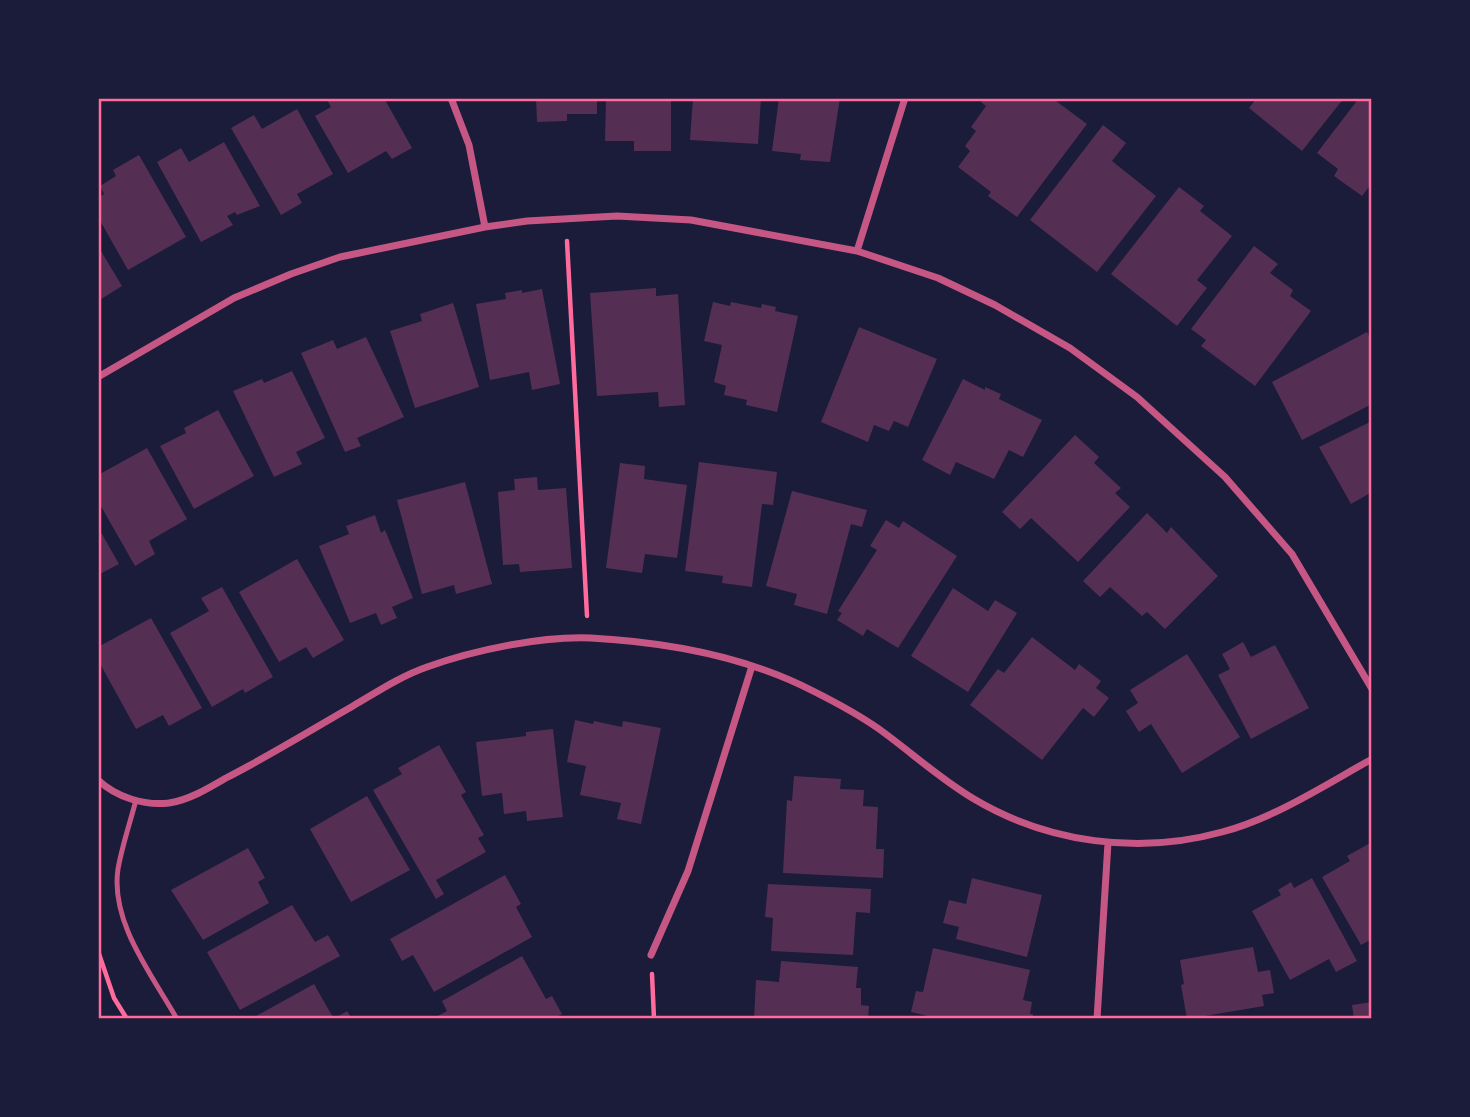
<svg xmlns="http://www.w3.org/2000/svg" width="1470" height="1117" font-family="'Alegreya Sans',sans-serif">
<rect width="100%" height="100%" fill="#1b1b3a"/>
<path fill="#542f53" d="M 330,98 L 384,98 L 412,148 L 392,159 L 386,151 L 348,173 L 315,116 L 331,107 L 327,100 Z
M 536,98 L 597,98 L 597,114 L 567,114 L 567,121 L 537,122 Z
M 606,98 L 671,98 L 671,151 L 634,151 L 634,141 L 605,141 Z
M 693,98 L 761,98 L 758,144 L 690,140 Z
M 779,98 L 840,98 L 830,162 L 800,160 L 801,154 L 772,151 Z
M 984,98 L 1058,98 L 1056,101 L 1087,124 L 1017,217 L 988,196 L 991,192 L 958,167 L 970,151 L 965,146 L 976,131 L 971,127 L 986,106 L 981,102 Z
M 1257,98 L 1344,98 L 1302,151 L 1249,108 Z
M 1359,98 L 1372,98 L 1372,183 L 1362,196 L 1334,176 L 1338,169 L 1317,153 Z
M 297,109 L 333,174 L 297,194 L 302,203 L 281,215 L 231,128 L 254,115 L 262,129 Z
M 1103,125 L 1126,143 L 1112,161 L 1156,196 L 1097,272 L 1030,220 Z
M 224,142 L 260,206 L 237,215 L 235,212 L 227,216 L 233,225 L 201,242 L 157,162 L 181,148 L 189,162 Z
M 139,155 L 186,237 L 128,270 L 98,217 L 98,198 L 104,194 L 100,186 L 116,176 L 113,170 Z
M 1179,187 L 1204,206 L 1200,211 L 1232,236 L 1197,280 L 1207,288 L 1177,326 L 1111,274 Z
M 98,246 L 122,286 L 98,301 Z
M 1254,246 L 1278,264 L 1270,273 L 1293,290 L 1290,296 L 1311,311 L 1255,386 L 1201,346 L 1206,340 L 1191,329 Z
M 656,288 L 656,296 L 678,294 L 685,405 L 659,407 L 658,392 L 597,396 L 590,293 Z
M 542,289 L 560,384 L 532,390 L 529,372 L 490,380 L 476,304 L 506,299 L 505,293 L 522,290 L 522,293 Z
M 713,302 L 730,306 L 731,302 L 761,308 L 762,304 L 776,307 L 775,311 L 798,316 L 777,412 L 746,405 L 747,400 L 724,395 L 726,386 L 714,382 L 722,345 L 704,341 Z
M 453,303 L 479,387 L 415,408 L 390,331 L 422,321 L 420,314 Z
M 859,327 L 937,359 L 908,427 L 894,421 L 889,431 L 874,425 L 868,442 L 821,422 Z
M 1367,332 L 1372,342 L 1372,404 L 1302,440 L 1272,382 Z
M 366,337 L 404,417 L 357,438 L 361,446 L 345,452 L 301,353 L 333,340 L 337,349 Z
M 292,371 L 325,438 L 296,452 L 302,464 L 274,477 L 233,391 L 262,379 L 264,383 Z
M 963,379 L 985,390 L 985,387 L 1001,394 L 999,399 L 1042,420 L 1023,457 L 1009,450 L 994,479 L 956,462 L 950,475 L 922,460 Z
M 218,410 L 254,476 L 194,509 L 160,446 L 186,433 L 184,428 Z
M 1372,421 L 1372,492 L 1351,504 L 1319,447 Z
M 1075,435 L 1099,457 L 1094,463 L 1121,488 L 1115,493 L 1130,507 L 1078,562 L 1031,518 L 1020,529 L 1002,512 Z
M 147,448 L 187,519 L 149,541 L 155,554 L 135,566 L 98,501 L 98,475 Z
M 699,462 L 777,472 L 773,505 L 762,504 L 752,587 L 722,583 L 723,576 L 685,571 Z
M 620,463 L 645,466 L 644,479 L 687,485 L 677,558 L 645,554 L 642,573 L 606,568 Z
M 537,477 L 538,490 L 566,488 L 572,568 L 520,572 L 519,564 L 503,565 L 498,492 L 515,490 L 514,479 Z
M 465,482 L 492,584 L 456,594 L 454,585 L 422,594 L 397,500 Z
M 792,491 L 867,510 L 862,527 L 851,524 L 827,614 L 794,605 L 797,594 L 766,586 Z
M 1147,513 L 1167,533 L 1171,527 L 1218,576 L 1165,629 L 1147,612 L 1142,616 L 1110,587 L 1100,597 L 1083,581 Z
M 375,515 L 381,533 L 385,530 L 413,598 L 392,607 L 397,618 L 381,625 L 376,613 L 350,623 L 319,546 L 349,534 L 346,526 Z
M 886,520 L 899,528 L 903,521 L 957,556 L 898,648 L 867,629 L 863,636 L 837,620 L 842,613 L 838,611 L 877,550 L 870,546 Z
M 98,527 L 119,564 L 98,575 Z
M 297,559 L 344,640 L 313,658 L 306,647 L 279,662 L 239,592 Z
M 222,587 L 273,677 L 245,693 L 243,689 L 212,707 L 170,633 L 209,611 L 201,598 Z
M 953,588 L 988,611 L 995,600 L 1017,613 L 968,692 L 911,656 Z
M 151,618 L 202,708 L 169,726 L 163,715 L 136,729 L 98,660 L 98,647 Z
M 1032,637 L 1075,670 L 1079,664 L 1101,681 L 1096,688 L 1109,698 L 1094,717 L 1083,708 L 1042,760 L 970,705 L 998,669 L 1004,673 Z
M 1243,642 L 1251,657 L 1275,645 L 1309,708 L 1251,739 L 1218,675 L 1230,669 L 1222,654 Z
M 1187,654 L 1240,737 L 1182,773 L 1151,724 L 1139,732 L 1126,711 L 1138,703 L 1130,690 Z
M 575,720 L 593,724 L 594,721 L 622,727 L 623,721 L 661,728 L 641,824 L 617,819 L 621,803 L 580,795 L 586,766 L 567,762 Z
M 553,729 L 563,817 L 527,821 L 526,811 L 504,814 L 502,793 L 482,796 L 476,742 L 526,736 L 526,732 Z
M 439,745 L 466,792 L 461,795 L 484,835 L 478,838 L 486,852 L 436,880 L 444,894 L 436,899 L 373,790 L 402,774 L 398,768 Z
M 794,776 L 841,779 L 840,789 L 864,790 L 863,806 L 878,807 L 876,849 L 884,849 L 883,878 L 783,873 L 787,800 L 792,801 Z
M 367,796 L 410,870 L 351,902 L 310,829 Z
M 1372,842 L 1372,939 L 1361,945 L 1322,877 L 1350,861 L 1347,856 Z
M 248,848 L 265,878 L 258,882 L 269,903 L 203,940 L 171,890 Z
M 505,875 L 521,904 L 516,907 L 532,937 L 434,992 L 413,955 L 402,961 L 390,939 Z
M 972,878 L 1042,895 L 1027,957 L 956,939 L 959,927 L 943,923 L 949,900 L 966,904 Z
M 1312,878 L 1357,961 L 1336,972 L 1329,959 L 1290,980 L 1252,911 L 1281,895 L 1278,890 L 1291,882 L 1294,888 Z
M 768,884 L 871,889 L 870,913 L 856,912 L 853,955 L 771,951 L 773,918 L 765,917 Z
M 292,905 L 315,942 L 328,935 L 340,956 L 240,1010 L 207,952 Z
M 1253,947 L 1258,972 L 1270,970 L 1274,993 L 1262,995 L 1264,1006 L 1187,1019 L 1181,985 L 1184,984 L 1180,960 Z
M 933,948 L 1030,970 L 1023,1000 L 1032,1002 L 1030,1014 L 1033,1014 L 1032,1019 L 941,1019 L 911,1012 L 916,991 L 923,992 Z
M 522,956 L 546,999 L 552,996 L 562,1014 L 553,1019 L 432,1019 L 447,1011 L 442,1001 Z
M 781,961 L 858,967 L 856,988 L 861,988 L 861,1005 L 869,1006 L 868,1019 L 754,1019 L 756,980 L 779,982 Z
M 314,984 L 334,1019 L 347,1011 L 352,1019 L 251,1019 Z
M 1372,1002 L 1372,1019 L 1354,1019 L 1352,1005 Z"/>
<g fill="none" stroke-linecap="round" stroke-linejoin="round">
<path stroke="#ff6b9d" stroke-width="4.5" d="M 567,241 L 587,616
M 98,951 L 114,998 L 127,1019
M 652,974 L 654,1019"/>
<path stroke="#c65784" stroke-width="5" d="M 136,800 C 130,823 122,846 118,869 C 110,922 152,975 177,1019"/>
<path stroke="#c65784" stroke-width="7" d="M 451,98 L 469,145 L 485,227
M 857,251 L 905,98
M 98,377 L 234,298 L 291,274 L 340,257 L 485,227 L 527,221 L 617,216 L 691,220 L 857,251 L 938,278 L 995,305 L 1070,348 L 1137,397 L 1225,477 L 1292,554 L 1372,689
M 98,780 C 116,797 144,806 169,803 C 189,800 209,788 226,778 C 269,756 311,730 353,706 C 377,692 401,676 427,667 C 474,650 541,636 591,638 C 666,642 745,656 813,691 C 835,702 859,715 879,729 C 911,752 940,779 974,799 C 1048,843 1139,855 1222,832 C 1275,818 1325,785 1372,759
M 651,955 L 688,871 L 752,666
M 1097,1019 L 1108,843"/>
</g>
<rect width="1470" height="1117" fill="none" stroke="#1b1b3a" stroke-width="200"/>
<rect x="100" y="100" width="1270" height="917" fill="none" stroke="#ff6b9d" stroke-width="2.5"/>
</svg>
